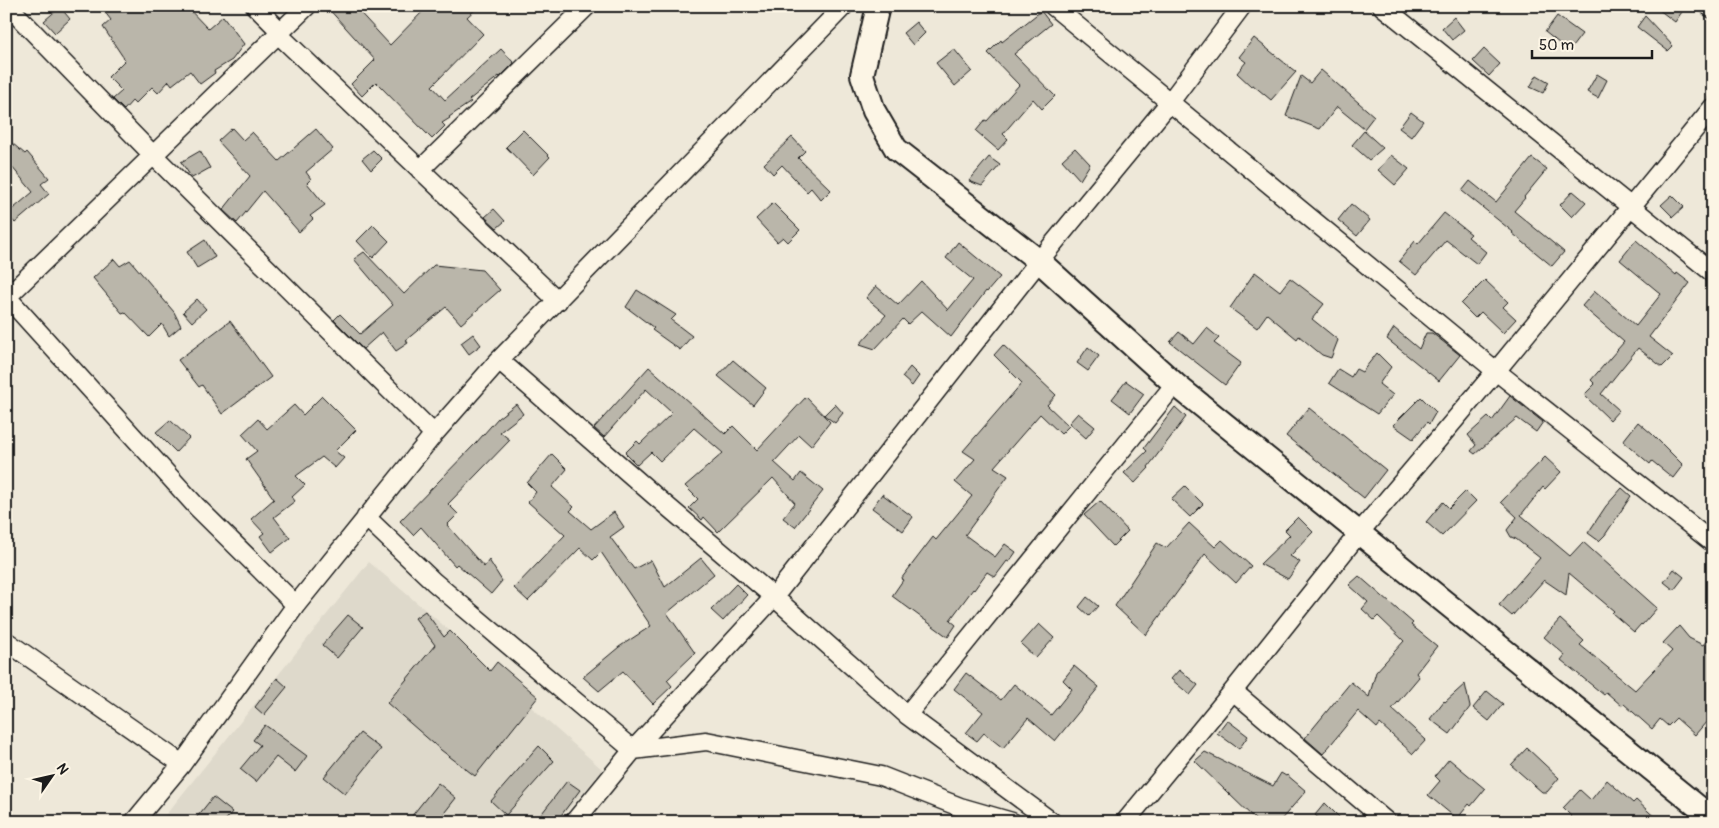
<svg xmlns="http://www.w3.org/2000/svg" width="1719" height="828" font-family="Pangolin,sans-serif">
<rect width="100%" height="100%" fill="#eee8d9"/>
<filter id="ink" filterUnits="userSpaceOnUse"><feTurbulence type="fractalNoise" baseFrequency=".02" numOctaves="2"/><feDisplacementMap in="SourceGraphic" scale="10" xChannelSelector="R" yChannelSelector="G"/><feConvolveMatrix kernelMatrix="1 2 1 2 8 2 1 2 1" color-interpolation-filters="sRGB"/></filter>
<g filter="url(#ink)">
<path fill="#ded9cb" d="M 369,562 L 450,631 L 481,663 L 603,770 L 557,822 L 160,822 Z"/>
<path fill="#bab6aa" stroke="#1c1c1c" d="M 100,6 L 186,6 L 208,29 L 223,16 L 244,44 L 232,60 L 214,71 L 215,73 L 200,84 L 190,71 L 172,85 L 169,81 L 158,93 L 152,87 L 135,104 L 132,101 L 124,110 L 113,99 L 122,91 L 108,77 L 125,60 L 103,27 L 111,20 Z
M 326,6 L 354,6 L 390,45 L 428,6 L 479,6 L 467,17 L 483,34 L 432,86 L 445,100 L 501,49 L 514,63 L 500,77 L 499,76 L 469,100 L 471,102 L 449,117 L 450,118 L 442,123 L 445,126 L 432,139 L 376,82 L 362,96 L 351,84 L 375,60 Z
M 1654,6 L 1686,6 L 1675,22 Z
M 60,7 L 70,19 L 55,33 L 44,21 Z
M 1041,11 L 1051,24 L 1014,54 L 1055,96 L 1042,109 L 1033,99 L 1003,134 L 1008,139 L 998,150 L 976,131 L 985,120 L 987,121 L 1019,85 L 988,53 L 1001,40 L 1002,42 Z
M 1557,16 L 1582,34 L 1569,51 L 1545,32 Z
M 1645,16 L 1673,46 L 1668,51 L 1637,27 Z
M 1454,17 L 1464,30 L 1452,40 L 1442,28 Z
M 916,22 L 925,33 L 913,45 L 903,33 Z
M 1254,38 L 1296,72 L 1271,100 L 1253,85 L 1251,86 L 1237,73 L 1246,62 L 1239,57 Z
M 954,49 L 972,71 L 955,86 L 936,63 Z
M 1484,49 L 1500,64 L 1489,76 L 1473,61 Z
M 1321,70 L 1374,116 L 1364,129 L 1337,107 L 1320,129 L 1286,116 L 1301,76 L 1310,83 Z
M 1597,74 L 1607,80 L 1598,98 L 1587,92 Z
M 1537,75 L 1549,82 L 1543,93 L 1530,87 Z
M 1411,112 L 1423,121 L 1411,137 L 1399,128 Z
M 232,128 L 243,140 L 252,132 L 279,161 L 316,129 L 333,149 L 306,172 L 311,179 L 307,183 L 325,205 L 310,216 L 313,219 L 299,232 L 263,191 L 237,223 L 223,210 L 250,176 L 218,141 Z
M 523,130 L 550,157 L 533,175 L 506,147 Z
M 1364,131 L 1383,148 L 1369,160 L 1352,145 Z
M 792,137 L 805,151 L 798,158 L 831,190 L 821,200 L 811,188 L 807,192 L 782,165 L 773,174 L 764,164 Z
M 6,138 L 25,154 L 27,152 L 49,178 L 41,184 L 49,194 L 15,223 L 7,214 L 33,192 L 6,160 Z
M 1075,148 L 1090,164 L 1080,180 L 1062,160 Z
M 373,150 L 382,159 L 371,170 L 362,159 Z
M 200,151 L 210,168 L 192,178 L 181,162 Z
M 1391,155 L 1409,169 L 1395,185 L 1378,170 Z
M 989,157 L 1000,165 L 982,186 L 969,181 Z
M 1532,158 L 1547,169 L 1524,197 L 1525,198 L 1514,211 L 1564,252 L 1552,266 L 1512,233 L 1513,232 L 1462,191 L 1470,181 L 1496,202 Z
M 1573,191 L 1586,202 L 1572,217 L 1560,205 Z
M 1672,195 L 1684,207 L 1673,217 L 1661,205 Z
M 773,203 L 800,230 L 788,242 L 783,237 L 777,242 L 756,219 Z
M 1351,204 L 1370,220 L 1357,236 L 1338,220 Z
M 494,209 L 505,221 L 497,228 L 485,217 Z
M 1444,213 L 1471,234 L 1468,237 L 1486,252 L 1477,264 L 1446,240 L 1416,275 L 1399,261 L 1415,241 L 1418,244 Z
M 373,225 L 389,241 L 373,258 L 357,241 Z
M 205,240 L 215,257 L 197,268 L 187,252 Z
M 1636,240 L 1676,275 L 1677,273 L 1690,283 L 1649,337 L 1673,356 L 1662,367 L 1638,348 L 1601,394 L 1619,410 L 1610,420 L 1584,395 L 1595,384 L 1591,380 L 1624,342 L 1582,306 L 1595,291 L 1636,326 L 1661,294 L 1620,260 Z
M 958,242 L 1000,277 L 987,292 L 986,291 L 951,337 L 922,311 L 908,324 L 903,319 L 875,349 L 860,344 L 886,315 L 866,298 L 876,286 L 898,305 L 921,281 L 948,310 L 973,280 L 946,258 Z
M 364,252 L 404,294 L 434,265 L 482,270 L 500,290 L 461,324 L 446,307 L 406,340 L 408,343 L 396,351 L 382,332 L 363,349 L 334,320 L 340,314 L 360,334 L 393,305 L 354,259 Z
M 114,259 L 120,266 L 130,260 L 174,312 L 181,326 L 169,336 L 162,324 L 149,337 L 125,312 L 122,313 L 93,278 Z
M 1255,272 L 1280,291 L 1290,278 L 1324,304 L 1312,319 L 1338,340 L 1331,358 L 1322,355 L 1299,336 L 1297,339 L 1267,314 L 1257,328 L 1230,308 Z
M 1485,280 L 1508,302 L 1503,307 L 1516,319 L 1503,333 L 1481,312 L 1475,318 L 1461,304 Z
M 637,290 L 676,315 L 671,320 L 692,336 L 680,350 L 652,330 L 654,328 L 626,307 Z
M 197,299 L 206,309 L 192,322 L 183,312 Z
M 230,321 L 271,377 L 222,414 L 202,385 L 199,387 L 178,360 Z
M 1207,328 L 1219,338 L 1214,343 L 1241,363 L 1225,385 L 1170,342 L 1179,332 L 1194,344 Z
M 1394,328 L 1419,349 L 1426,333 L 1432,333 L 1460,355 L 1439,381 L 1387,339 Z
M 473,334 L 481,345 L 469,354 L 461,343 Z
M 1003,345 L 1056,395 L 1047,405 L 1069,426 L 1061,434 L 1040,414 L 994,467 L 1008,476 L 965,535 L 995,557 L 1005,544 L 1016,552 L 1009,562 L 1007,561 L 995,577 L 987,572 L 974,590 L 973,589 L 950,620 L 956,625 L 948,637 L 892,596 L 903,580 L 901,579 L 933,537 L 936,540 L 972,496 L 955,482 L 975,459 L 963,451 L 1022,383 L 994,355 Z
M 1088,347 L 1099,356 L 1088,371 L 1077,363 Z
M 1377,353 L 1391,367 L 1379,384 L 1393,395 L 1377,414 L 1329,383 L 1338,369 L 1351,377 L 1356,369 L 1362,372 Z
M 733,360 L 766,388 L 753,405 L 718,376 Z
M 649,367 L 725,434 L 733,426 L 757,450 L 806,397 L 830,422 L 811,446 L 799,435 L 774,462 L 795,481 L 801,473 L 823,491 L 795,527 L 783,518 L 795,503 L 773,478 L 718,532 L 704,517 L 702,520 L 689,508 L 698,499 L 685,486 L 723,453 L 694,428 L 660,461 L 651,452 L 637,465 L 625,453 L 637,441 L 640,444 L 672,413 L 646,389 L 604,437 L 594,428 Z
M 910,367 L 919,376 L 912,386 L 902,377 Z
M 1126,381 L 1144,394 L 1130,413 L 1112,399 Z
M 322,396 L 356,430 L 335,451 L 344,458 L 335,468 L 322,457 L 296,476 L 305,485 L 292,497 L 295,501 L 274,517 L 290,538 L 272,552 L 260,536 L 264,533 L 251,519 L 274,499 L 246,459 L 257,451 L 242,434 L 258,419 L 267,429 L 294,405 L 303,415 Z
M 1510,396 L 1543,422 L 1536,432 L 1517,418 L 1475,454 L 1471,451 L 1476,445 L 1468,435 L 1488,417 L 1492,421 Z
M 1421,397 L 1436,412 L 1429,424 L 1427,422 L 1413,439 L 1393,425 Z
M 516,404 L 523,414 L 500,432 L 510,440 L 448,504 L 458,514 L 447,525 L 484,567 L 489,560 L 502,581 L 491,594 L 457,564 L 455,566 L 421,527 L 413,535 L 400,521 L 476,443 L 498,418 Z
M 835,404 L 843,413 L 835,423 L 824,415 Z
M 1175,407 L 1186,417 L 1148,467 L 1149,468 L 1135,483 L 1124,473 L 1147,451 L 1144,448 Z
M 1309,408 L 1386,470 L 1364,498 L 1286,436 Z
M 1078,413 L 1095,427 L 1086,438 L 1069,423 Z
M 170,420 L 189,438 L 176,452 L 156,432 Z
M 1638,422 L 1652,434 L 1683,465 L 1673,478 L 1652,461 L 1650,464 L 1623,441 Z
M 552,454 L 567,469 L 552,487 L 574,507 L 570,511 L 591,529 L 614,512 L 624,527 L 610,537 L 634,569 L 651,560 L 665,587 L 701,558 L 714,574 L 667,613 L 695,653 L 667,680 L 672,686 L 653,704 L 623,671 L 599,691 L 583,677 L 619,647 L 651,626 L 601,552 L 593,560 L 580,548 L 528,601 L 514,588 L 565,535 L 528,502 L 536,492 L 527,483 Z
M 1545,457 L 1561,472 L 1545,489 L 1543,487 L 1521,515 L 1570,556 L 1583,542 L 1657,608 L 1642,625 L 1641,624 L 1634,632 L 1612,613 L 1614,611 L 1569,573 L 1566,595 L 1544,580 L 1512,616 L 1499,605 L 1540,558 L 1516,539 L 1511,537 L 1507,530 L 1517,517 L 1501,502 Z
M 1185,486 L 1203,504 L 1190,517 L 1171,499 Z
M 1622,488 L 1631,496 L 1605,535 L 1599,541 L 1588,533 L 1606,506 Z
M 1466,491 L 1476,501 L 1442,536 L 1426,522 L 1443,502 L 1449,508 Z
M 882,494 L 913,517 L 903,531 L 872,508 Z
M 1100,501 L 1128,531 L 1113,546 L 1084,515 Z
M 1298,517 L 1313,532 L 1290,556 L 1300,562 L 1288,579 L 1260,564 L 1290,535 L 1285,530 Z
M 1189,523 L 1215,547 L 1222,540 L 1251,566 L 1236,583 L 1205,554 L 1146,635 L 1115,606 L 1157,543 L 1166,548 Z
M 1674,569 L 1684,577 L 1674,590 L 1664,582 Z
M 1359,576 L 1413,623 L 1411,625 L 1437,646 L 1416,673 L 1419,677 L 1392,709 L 1426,740 L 1413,754 L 1380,724 L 1377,728 L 1358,711 L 1323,754 L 1305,738 L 1351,682 L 1369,697 L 1376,672 L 1404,641 L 1378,616 L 1374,620 L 1362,609 L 1368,602 L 1349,585 Z
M 736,584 L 747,595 L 723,621 L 711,610 Z
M 1087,597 L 1098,606 L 1089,616 L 1079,607 Z
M 425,611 L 444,637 L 450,631 L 490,671 L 497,662 L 538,697 L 475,776 L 441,750 L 387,703 L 435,645 L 415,618 Z
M 348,615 L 363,627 L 337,658 L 322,645 Z
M 1560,619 L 1584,641 L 1580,645 L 1635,690 L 1672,651 L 1663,643 L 1679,626 L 1689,638 L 1703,645 L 1713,633 L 1713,714 L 1695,735 L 1676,718 L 1668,726 L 1660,719 L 1652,729 L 1624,704 L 1622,706 L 1606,692 L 1604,695 L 1561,660 L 1565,655 L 1544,637 Z
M 1039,624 L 1054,638 L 1036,658 L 1021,644 Z
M 1074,666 L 1099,687 L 1055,741 L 1028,718 L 1003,748 L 984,733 L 977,741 L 966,733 L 983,712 L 954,689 L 966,673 L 1001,700 L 1014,684 L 1051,715 L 1072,689 L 1063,680 Z
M 1179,670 L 1198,685 L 1190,695 L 1171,679 Z
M 277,678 L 287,687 L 264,715 L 255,707 Z
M 1465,684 L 1470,707 L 1450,734 L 1430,719 L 1444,701 L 1445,702 Z
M 1487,691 L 1503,704 L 1489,721 L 1473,708 Z
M 1227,720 L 1248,736 L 1239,749 L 1217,733 Z
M 265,725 L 307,756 L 295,772 L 276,757 L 256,782 L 240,769 L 260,745 L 253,740 Z
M 360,733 L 381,749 L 345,794 L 324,777 Z
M 539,746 L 554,761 L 506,815 L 491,801 Z
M 1527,748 L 1559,778 L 1547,792 L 1542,792 L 1511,765 Z
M 1205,752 L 1273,786 L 1281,773 L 1286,776 L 1287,775 L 1306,791 L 1279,822 L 1258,822 L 1195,761 Z
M 1449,759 L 1485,789 L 1471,806 L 1469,804 L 1457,819 L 1428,795 L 1440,781 L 1435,776 Z
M 1607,780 L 1633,803 L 1636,800 L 1660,822 L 1567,822 L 1571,816 L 1563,808 L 1580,790 L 1591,800 Z
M 567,781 L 580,790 L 556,822 L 546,822 L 539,817 Z
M 438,783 L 456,798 L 437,822 L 407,822 Z
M 213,797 L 232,812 L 224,822 L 193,822 Z
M 1325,803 L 1344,822 L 1323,822 L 1315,815 Z"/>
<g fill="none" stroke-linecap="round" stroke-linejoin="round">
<g stroke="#1c1c1c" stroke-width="21">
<path id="minor" d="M 8,6 L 154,156 L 434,434
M 255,6 L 281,32 L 278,34 L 558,301
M 1053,6 L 1496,371 L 1713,543
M 1382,6 L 1713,273
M 1709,6 L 1713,9
M 420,170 L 587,6
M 6,296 L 197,507 L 296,605
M 6,298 L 307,6
M 499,360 L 655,496 L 774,597 L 907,715 L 1052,822
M 366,517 L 434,582 L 633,750 L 706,741 L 881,776 L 960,807 L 1012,822
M 6,641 L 182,764
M 1233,691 L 1387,822
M 907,715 L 1175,384
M 134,822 L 182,764 L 296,605 L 434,434 L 499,360 L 844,6
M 574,822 L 633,750 L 774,597 L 1039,261 L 1170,102 L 1242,6
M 1125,822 L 1233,691 L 1359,533 L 1496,371 L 1713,107"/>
</g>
<g stroke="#1c1c1c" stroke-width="26">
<path id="tertiary" d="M 878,6 L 862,75 L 874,111 L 896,149 L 1039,261 L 1175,384 L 1713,819"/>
</g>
<use href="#minor" stroke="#fcf5e5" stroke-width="18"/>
<use href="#tertiary" stroke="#fcf5e5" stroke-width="22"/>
</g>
</g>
<rect width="1719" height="828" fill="none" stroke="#fcf5e5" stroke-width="25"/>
<rect x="12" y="12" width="1694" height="803" fill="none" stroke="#1c1c1c" stroke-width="2" filter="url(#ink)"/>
<g transform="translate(52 776) rotate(56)" stroke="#fcf5e5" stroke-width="4" paint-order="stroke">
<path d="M0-4L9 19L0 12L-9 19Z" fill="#1c1c1c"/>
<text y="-8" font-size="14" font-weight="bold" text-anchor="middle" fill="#1c1c1c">N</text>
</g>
<path d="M1532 50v8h120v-8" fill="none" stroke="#1c1c1c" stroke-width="2.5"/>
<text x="1539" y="50" font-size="15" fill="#1c1c1c" stroke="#fcf5e5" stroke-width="4" paint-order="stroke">50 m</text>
</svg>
